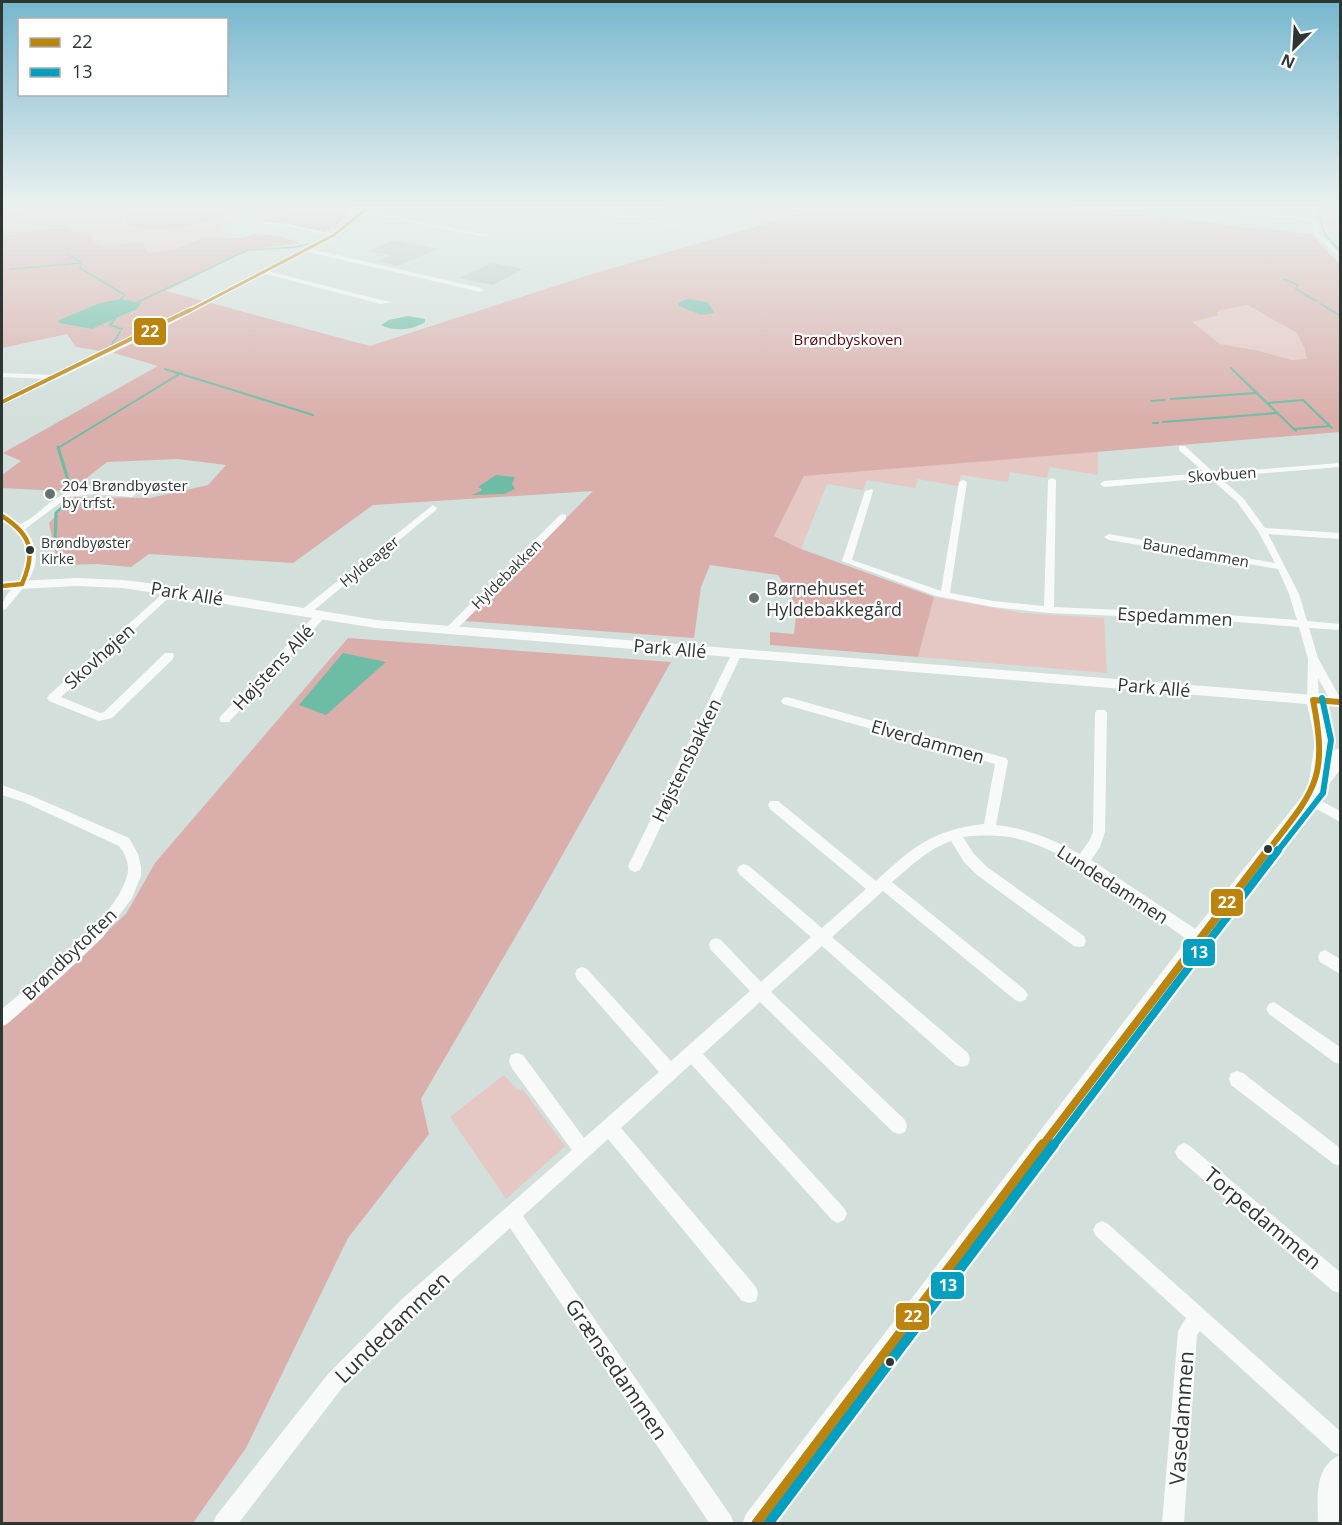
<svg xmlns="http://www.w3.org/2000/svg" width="1342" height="1525" font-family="'Open Sans',sans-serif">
<rect width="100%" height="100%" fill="#d2dfdb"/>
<path fill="#e5c7c3" d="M 253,206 L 310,206 L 282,216 L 233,221 L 219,230 L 223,233 L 247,236 L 196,240 L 176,249 L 149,253 L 148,248 L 142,242 L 99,246 L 89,235 L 65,227 L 2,234 L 2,220 C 29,215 96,201 120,214 C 126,217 129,223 133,228 L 187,226 L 224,218 Z
M 645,206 L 827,206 L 768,224 Z
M 1317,206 L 1340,206 L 1340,231 L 1326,227 Z
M 1246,305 L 1297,333 L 1304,347 L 1307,360 L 1292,360 L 1255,350 L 1220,344 L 1191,322 L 1217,317 L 1218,311 Z
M 1098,451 L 1098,475 L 1049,467 L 1047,478 L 1010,472 L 1008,482 L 961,475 L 958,486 L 918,479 L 915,488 L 867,480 L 863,490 L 827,484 L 801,549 L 774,536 L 804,476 Z
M 934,597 L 1022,613 L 1104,618 L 1107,673 L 918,657 Z
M 504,1075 L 517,1090 L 523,1090 L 565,1146 L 506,1199 L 450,1117 Z"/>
<path fill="#daafab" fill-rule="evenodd" d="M 2,206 L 253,206 C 226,218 156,238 128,225 C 126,220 125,216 120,214 C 97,201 28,214 2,220 Z
M 310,206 L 355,206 C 340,212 342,224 323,233 L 263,220 L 294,213 Z
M 827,206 L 1062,206 L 1311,234 L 1340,265 L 1340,432 L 804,476 L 774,536 L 801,549 L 934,597 L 918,657 L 770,645 L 770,632 L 794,634 L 797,607 L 778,575 L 710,565 L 701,587 L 694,638 L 465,621 L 593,491 L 373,505 L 293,563 L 149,554 L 131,567 L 97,564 L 58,565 L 49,523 L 74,497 L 150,498 L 208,485 L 226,465 L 178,459 L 107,462 L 75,487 L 58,491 L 2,488 L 2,475 L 21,461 L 3,453 L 158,366 L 114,353 L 76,347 L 67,334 L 2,348 L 2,234 L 65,227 L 89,235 L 99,246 L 142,242 L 149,253 L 176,249 L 203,238 L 241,238 L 256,234 L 279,236 L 300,243 L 248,250 L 166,291 L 370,346 L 589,275 ZM 1247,305 L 1297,333 L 1304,347 L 1307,359 L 1292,360 L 1255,350 L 1220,344 L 1192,322 L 1217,316 L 1218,311 ZM 137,309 L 92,329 L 58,323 Z
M 348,638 L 671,662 L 541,893 L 421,1099 L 429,1134 L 348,1238 L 246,1448 L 193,1523 L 2,1524 L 2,1027 L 126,914 L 155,863 Z"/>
<path fill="#6cbca6" d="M 121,299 L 141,303 L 137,309 L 92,329 L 58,323 L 59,320 L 100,303 Z
M 687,299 L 707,302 L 715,313 L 701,315 L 679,306 L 678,303 Z
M 408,316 L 425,319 L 425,322 C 413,330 394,332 381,325 L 389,320 Z
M 496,475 L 515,477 L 512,484 L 515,489 L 504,494 L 472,495 L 481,491 L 482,489 L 478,487 Z
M 343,653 L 386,662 L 326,715 L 299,705 Z"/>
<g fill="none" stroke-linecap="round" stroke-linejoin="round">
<path stroke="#6cbca6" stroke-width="1.5" d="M 1316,206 L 1325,234 L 1340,251
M 334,228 L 345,212 L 357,206
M 68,255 L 81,262
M 81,266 L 80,268 L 125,295 L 121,299
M 10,269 L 81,263
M 1284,279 L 1298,285 L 1296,289 L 1316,301
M 138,302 L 248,250 L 297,247 L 307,244
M 1321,304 L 1334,312"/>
<path stroke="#6cbca6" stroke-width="2" d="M 1331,310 L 1340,316
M 115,319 L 110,325 L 122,329
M 111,346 L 120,332
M 1231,368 L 1296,431
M 165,369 L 313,415
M 1171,399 L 1257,393
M 1151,401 L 1164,400
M 1268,403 L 1303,400 L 1332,428
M 1163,422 L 1278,413
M 1153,423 L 1158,423
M 1294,429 L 1330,426
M 58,448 L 181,373"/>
<path stroke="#6cbca6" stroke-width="3" d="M 58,447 L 68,480
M 55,543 L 56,513 L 71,499"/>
</g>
<path fill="#bec8c4" d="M 394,240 L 437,249 L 398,266 L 376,261 L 390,255 L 369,251 Z
M 492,263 L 523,269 L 493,285 L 459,278 Z"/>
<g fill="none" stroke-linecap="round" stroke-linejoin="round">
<path fill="#f8fafa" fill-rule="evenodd" d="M 561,206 L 570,206 L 685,227 L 683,228 Z
M 1188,206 L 1316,219 L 1318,232 L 1340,254 L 1340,258 L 1314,233 L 1312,221 Z
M 360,212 L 381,214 L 488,235 L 485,237 L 381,216 L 358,214 Z
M 266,222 L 289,224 L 337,235 L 334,237 L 289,226 L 264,224 Z
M 306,248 L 481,288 L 484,290 L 481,292 L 304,251 Z
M 264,270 L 381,300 L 393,302 L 381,304 L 262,273 Z
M 2,373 L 52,375 L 55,377 L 52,379 L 2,377 Z
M 1179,446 L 1185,446 L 1214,473 L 1340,463 L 1340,467 L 1219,477 L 1243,498 L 1265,528 L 1340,533 L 1340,539 L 1268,534 L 1299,594 L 1307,621 L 1340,624 L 1340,630 L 1309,628 L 1318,658 L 1340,698 L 1340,705 L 1333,705 L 1318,678 L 1319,700 L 1313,704 L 1307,700 L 1308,659 L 1299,627 L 1213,620 L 1049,613 L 993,607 L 936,596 L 842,561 L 865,491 L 872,489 L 873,491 L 852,560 L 941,591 L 959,482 L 963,480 L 967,482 L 950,593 L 993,601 L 1044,606 L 1048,480 L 1052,478 L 1056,480 L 1054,607 L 1213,614 L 1297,620 L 1289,594 L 1278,569 L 1109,540 L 1104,537 L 1109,534 L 1275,563 L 1258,531 L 1237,502 L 1210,478 L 1104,487 L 1100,484 L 1104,481 L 1205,473 L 1179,450 Z
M 84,489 L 132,491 L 136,494 L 132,497 L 94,494 L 68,497 L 25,529 C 50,562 27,583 6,609 L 2,610 C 2,597 10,592 17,583 C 35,559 26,533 2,519 L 2,513 L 21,524 C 47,510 50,494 84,489 Z
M 433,505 L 437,508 L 436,510 L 308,615 L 300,615 L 300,611 Z
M 563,514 L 566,515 L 566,519 L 453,633 L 445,633 L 444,631 L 445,629 L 560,515 Z
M 172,587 L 175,588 L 175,592 L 61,697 L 100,713 L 104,712 L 165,653 L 173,653 L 174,656 L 173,659 L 112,718 L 99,721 L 49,701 L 47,698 L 49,695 L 169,588 Z
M 320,613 L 325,616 L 324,618 L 229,722 L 221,722 L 219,719 L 221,716 L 316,614 Z
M 737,649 L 742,653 L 642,866 L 640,870 L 635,872 L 630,870 L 628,866 L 732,653 Z
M 787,697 L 1006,758 L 1008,761 L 996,825 C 1026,828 1054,840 1080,854 L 1089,841 L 1093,832 L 1095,713 L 1097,710 L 1105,710 L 1107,713 L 1105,832 L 1100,847 L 1091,860 L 1203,934 L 1205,939 L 1203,944 L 1198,945 L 1193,944 C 1169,926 1145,910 1120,893 C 1087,871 1050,844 1009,837 C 993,835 979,835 963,837 L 974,854 L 987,867 L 1084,936 L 1086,941 L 1084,946 L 1079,947 L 1074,946 L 977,875 L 964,862 L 951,841 C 928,849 911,866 892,882 L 1025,990 L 1028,995 L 1025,1000 L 1020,1002 L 1015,1000 L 883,891 L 832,937 L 968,1053 L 970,1059 L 968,1065 L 962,1067 L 956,1065 L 822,946 L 771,992 L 905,1120 L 907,1126 L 905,1132 L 899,1134 L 893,1132 L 760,1002 L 703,1054 L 844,1208 L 847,1214 L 844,1220 L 838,1223 L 832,1220 L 691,1064 L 621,1128 L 756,1287 L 758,1294 L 756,1301 L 749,1303 L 742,1301 L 608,1139 L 523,1216 L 731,1516 L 734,1524 L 710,1524 L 510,1228 L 416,1313 L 342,1388 L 238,1524 L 213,1524 L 216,1516 L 328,1374 L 402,1299 L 572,1150 L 511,1067 L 509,1061 L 511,1055 L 517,1053 L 523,1055 L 584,1138 L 659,1072 L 577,979 L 575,974 L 577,969 L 582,967 L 587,969 L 671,1061 L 750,991 L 711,950 L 709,945 L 711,940 L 716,938 L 721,940 L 761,982 L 811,937 L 739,874 L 737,870 L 739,866 L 744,864 L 749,866 L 822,928 L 866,889 L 770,809 L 768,805 L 770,801 L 778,801 L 876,881 C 913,847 932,830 984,824 L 995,764 L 783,704 L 781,701 L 783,698 Z
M 2,785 L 32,796 L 129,838 L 138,854 L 141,867 L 141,876 L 132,898 L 103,937 L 62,976 L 7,1024 L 2,1026 L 2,1009 C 38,978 114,922 127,876 C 130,865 126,855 119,846 L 24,802 L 2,795 Z
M 1308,794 L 1340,811 L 1340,822 L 1304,802 L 1302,799 L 1304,796 Z
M 1325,950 L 1340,959 L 1340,974 L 1320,962 L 1318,957 L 1320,952 Z
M 1274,1002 L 1340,1047 L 1340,1064 L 1334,1062 L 1269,1014 L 1266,1009 L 1269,1004 Z
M 1237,1071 L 1243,1073 L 1340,1148 L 1340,1166 L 1334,1164 L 1231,1085 L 1229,1079 L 1231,1073 Z
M 1184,1143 L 1190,1146 L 1340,1272 L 1340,1293 L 1333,1291 L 1178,1158 L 1175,1152 L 1178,1146 Z
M 1102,1221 L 1108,1224 L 1340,1431 L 1340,1524 L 1318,1524 C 1318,1499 1313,1467 1340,1455 L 1333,1452 L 1200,1331 L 1197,1335 L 1184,1524 L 1162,1524 L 1178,1331 L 1186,1318 L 1096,1236 L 1093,1230 L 1096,1224 Z"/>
<path fill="#f8fafa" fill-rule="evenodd" d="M 367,206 L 373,206 L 336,236 L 150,335 L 2,405 L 2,399 L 144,331 L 332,234 Z
M 76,578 L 123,580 L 172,586 L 376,620 L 1340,697 L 1340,707 L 1321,705 L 1329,740 L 1326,767 L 1335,750 L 1340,748 L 1340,770 L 1204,945 L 773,1524 L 742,1524 L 746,1514 L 1192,933 L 1308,789 L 1315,740 L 1307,704 L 376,628 L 123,588 L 76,586 L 2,590 L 2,582 Z"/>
<g stroke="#fff" stroke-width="5">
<path id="bus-1-far5" d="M 187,312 L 334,235 L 370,206"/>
</g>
<g stroke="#fff" stroke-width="6">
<path id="bus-1-far4" d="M 2,402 L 190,310"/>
</g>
<g stroke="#fff" stroke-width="8">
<path id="bus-1-far3" d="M 2,516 C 32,535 36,552 22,584 L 2,586"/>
</g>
<g stroke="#fff" stroke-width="10">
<path id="bus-1-far2" d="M 1267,852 C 1314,791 1329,780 1313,700 L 1340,702"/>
</g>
<g stroke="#fff" stroke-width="12">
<path id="bus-1-far1" d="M 1042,1146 L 1268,850"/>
</g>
<g stroke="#fff" stroke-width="14">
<path id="bus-1" d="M 756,1524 L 1043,1144"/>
</g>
<g stroke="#fff" stroke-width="10">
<path id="bus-2-far2" d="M 1277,852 L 1323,793 L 1331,740 L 1322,698"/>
</g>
<g stroke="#fff" stroke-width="12">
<path id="bus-2-far1" d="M 1053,1146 L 1278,850"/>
</g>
<g stroke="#fff" stroke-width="14">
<path id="bus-2" d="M 768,1524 L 1054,1144"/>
</g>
<use href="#bus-1-far5" stroke="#ba840f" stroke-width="3"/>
<use href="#bus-1-far4" stroke="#ba840f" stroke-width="4"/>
<use href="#bus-1-far3" stroke="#ba840f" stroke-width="4.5"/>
<use href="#bus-1-far2" stroke="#ba840f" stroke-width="6"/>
<use href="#bus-1-far1" stroke="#ba840f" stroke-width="8"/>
<use href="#bus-1" stroke="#ba840f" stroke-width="10"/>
<use href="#bus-2-far2" stroke="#049ebe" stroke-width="6"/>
<use href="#bus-2-far1" stroke="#049ebe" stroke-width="8"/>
<use href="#bus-2" stroke="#049ebe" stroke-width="10"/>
</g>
<linearGradient id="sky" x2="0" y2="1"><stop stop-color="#76b7ce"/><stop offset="0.49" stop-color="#ebf1ef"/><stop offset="1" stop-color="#ebf1ef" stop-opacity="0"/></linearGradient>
<rect width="1342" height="419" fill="url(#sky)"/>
<g fill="#67716d" stroke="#fff" stroke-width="2">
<circle cx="50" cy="494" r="6"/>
<circle cx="754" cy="598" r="6"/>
</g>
<g fill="#2d3632" stroke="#fff" stroke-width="2">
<circle cx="30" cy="550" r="5"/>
<circle cx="1268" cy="849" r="5"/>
<circle cx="890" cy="1362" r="5"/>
</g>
<g text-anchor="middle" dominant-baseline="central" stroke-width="4.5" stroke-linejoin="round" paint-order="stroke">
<g font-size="14" fill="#2d3632" stroke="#fff" text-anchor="start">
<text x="41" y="542">Brøndbyøster<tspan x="41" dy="16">Kirke</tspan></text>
</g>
<g font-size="15" fill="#58070e" stroke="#fff">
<text x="848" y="339">Brøndbyskoven</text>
</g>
<g font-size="15" fill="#2d3632" stroke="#fff">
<text transform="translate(1222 474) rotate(-4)">Skovbuen</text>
<text transform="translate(1196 552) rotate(10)">Baunedammen</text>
<text transform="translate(369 561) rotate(-39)">Hyldeager</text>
<text transform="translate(506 574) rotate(-45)">Hyldebakken</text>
</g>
<g font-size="15" fill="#2d3632" stroke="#fff" text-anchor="start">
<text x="62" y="485">204 Brøndbyøster<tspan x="62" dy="17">by trfst.</tspan></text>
</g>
<g font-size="18" fill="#2d3632" stroke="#fff" text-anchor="start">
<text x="766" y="588">Børnehuset<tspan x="766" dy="21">Hyldebakkegård</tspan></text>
</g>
<g font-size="18" fill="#2d3632" stroke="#fff">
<text transform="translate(187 593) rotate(9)">Park Allé</text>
<text transform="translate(1175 616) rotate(3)">Espedammen</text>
<text transform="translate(670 648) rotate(5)">Park Allé</text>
<text transform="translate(99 656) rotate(-42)">Skovhøjen</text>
<text transform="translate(273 667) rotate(-47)">Højstens Allé</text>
<text transform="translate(1154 687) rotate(5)">Park Allé</text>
<text transform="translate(928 741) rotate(16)">Elverdammen</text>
<text transform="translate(686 760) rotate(-64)">Højstensbakken</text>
<text transform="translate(1113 884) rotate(33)">Lundedammen</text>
<text transform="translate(69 954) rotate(-44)">Brøndbytoften</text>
</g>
<g font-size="21" fill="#2d3632" stroke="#fff">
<text transform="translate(1263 1218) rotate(40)">Torpedammen</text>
<text transform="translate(392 1327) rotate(-44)">Lundedammen</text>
<text transform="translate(617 1369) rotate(56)">Grænsedammen</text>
<text transform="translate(1181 1418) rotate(-86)">Vasedammen</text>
</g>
</g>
<g stroke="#fff" stroke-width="2">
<rect x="133" y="317" width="34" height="29" rx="6" fill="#ba840f"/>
<rect x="1210" y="888" width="34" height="29" rx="6" fill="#ba840f"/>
<rect x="1182" y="938" width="34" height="29" rx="6" fill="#049ebe"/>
<rect x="930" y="1271" width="35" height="29" rx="6" fill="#049ebe"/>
<rect x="895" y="1302" width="35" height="29" rx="6" fill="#ba840f"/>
</g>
<g font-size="16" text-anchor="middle" font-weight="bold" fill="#fff">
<text x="150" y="337">22</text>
<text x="1227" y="908">22</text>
<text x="1199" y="958">13</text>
<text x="948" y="1291">13</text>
<text x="913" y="1322">22</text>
</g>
<rect width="1342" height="1525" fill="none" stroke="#2d3632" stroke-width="6"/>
<rect x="18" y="18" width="210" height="78" fill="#ffffff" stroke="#abafad" stroke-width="1.5"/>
<rect x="30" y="38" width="30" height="9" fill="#ba840f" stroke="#abafad" stroke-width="1.5"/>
<text x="72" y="48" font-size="18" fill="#2d3632">22</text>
<rect x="30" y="68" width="30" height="9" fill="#049ebe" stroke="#abafad" stroke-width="1.5"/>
<text x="72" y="78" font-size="18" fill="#2d3632">13</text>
<g transform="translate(1294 48) rotate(204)" stroke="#ffffff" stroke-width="4.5" paint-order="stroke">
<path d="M0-4.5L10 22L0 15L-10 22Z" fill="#2d3632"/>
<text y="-9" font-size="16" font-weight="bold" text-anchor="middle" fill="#2d3632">N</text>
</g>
</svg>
